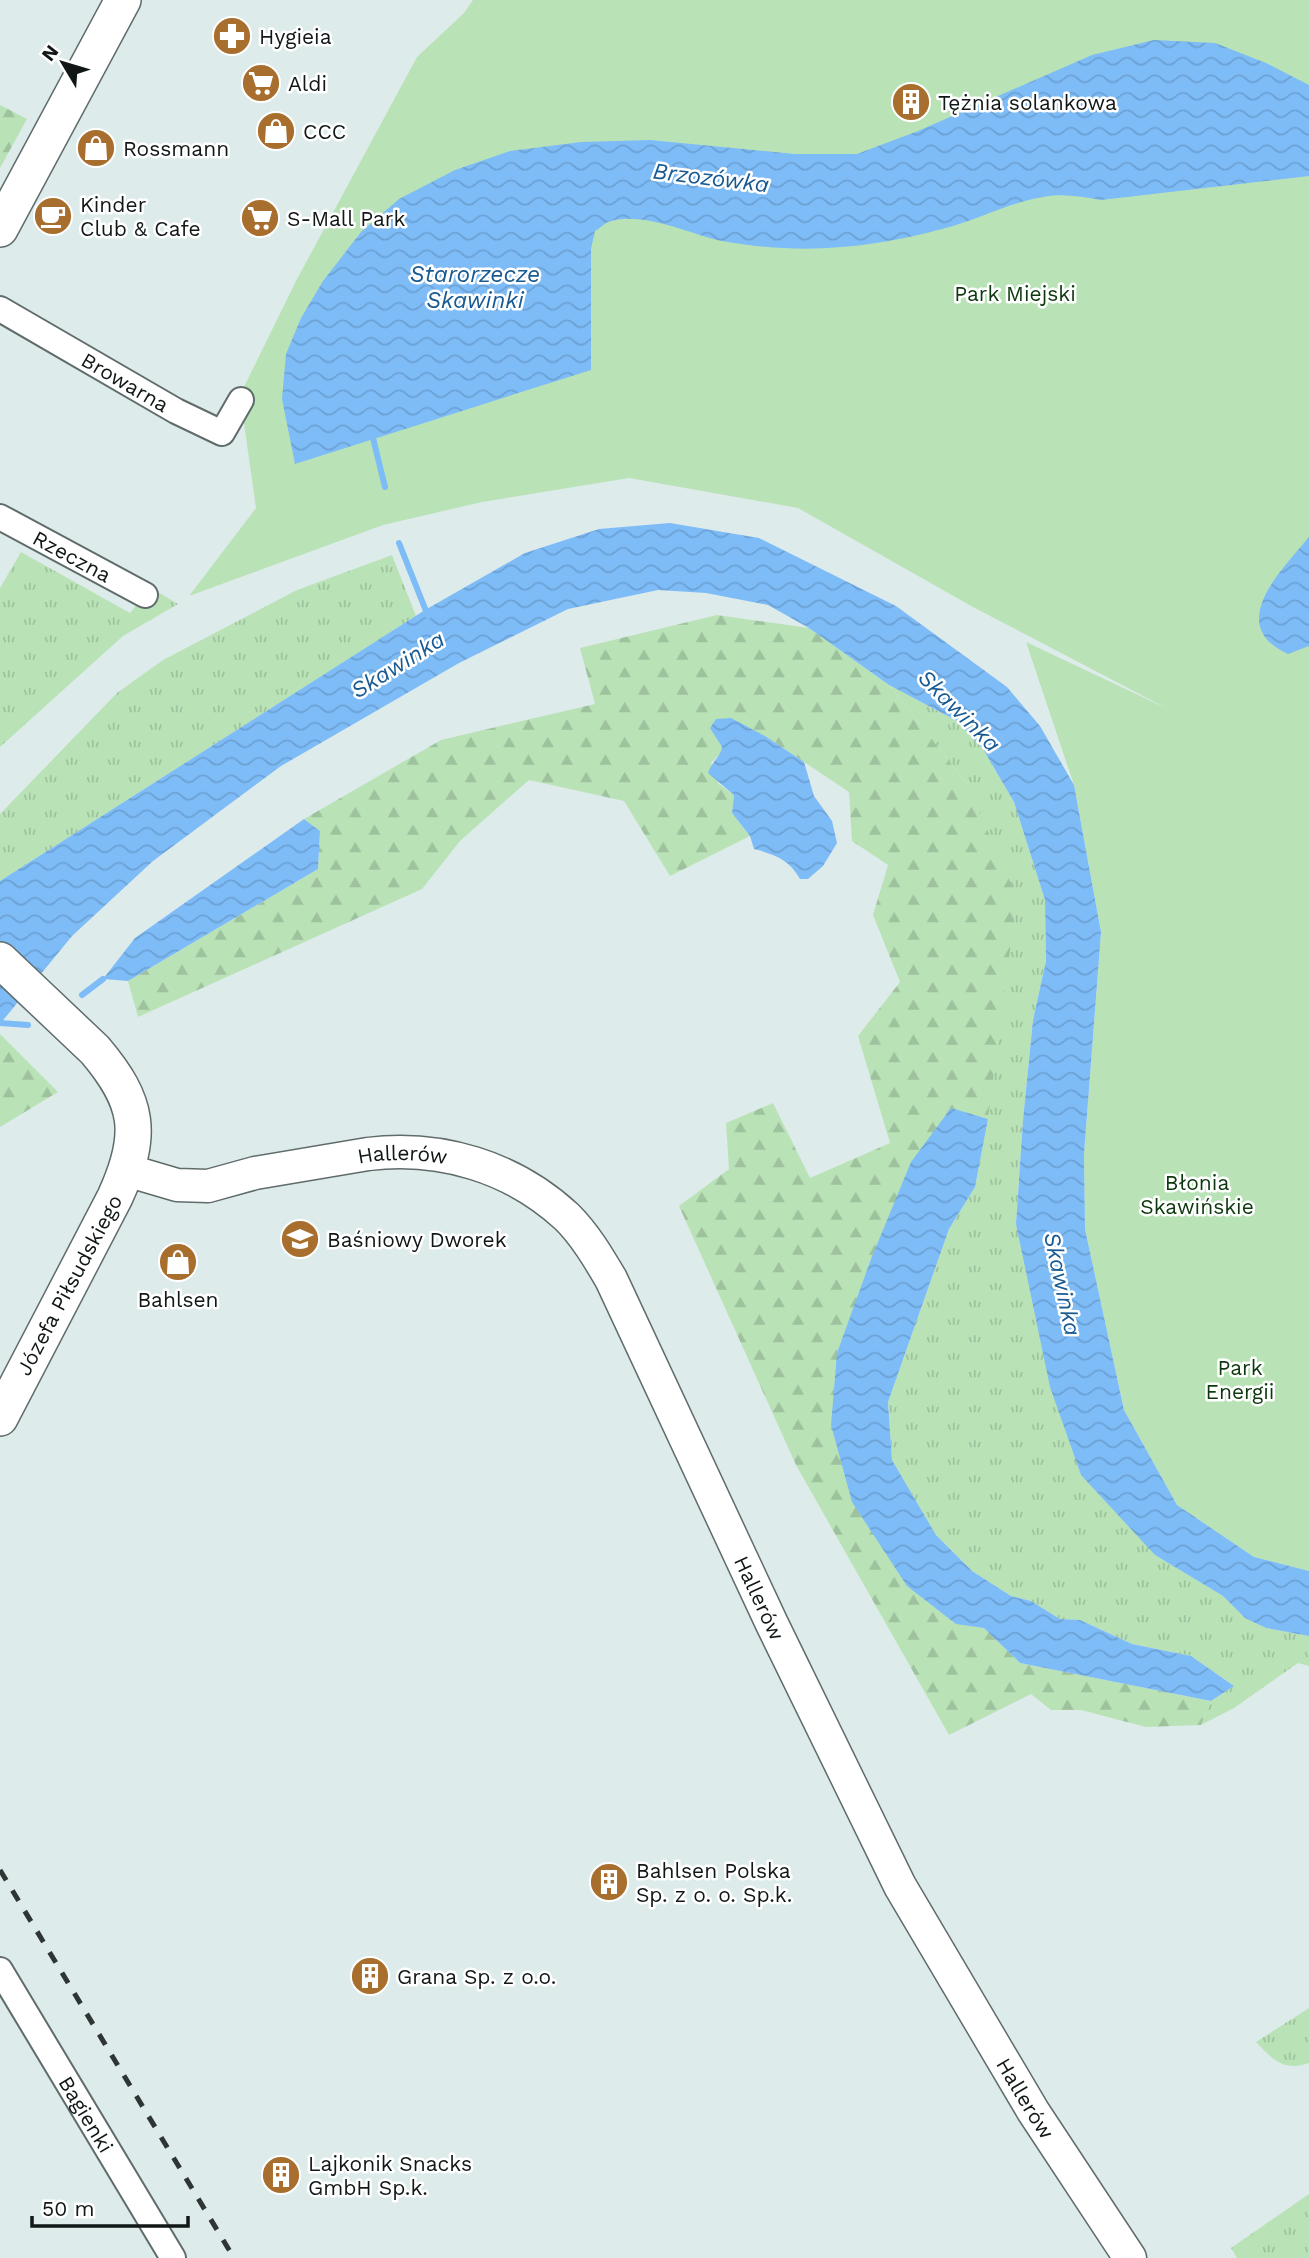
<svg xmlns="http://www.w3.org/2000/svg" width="1309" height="2258" font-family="'Work Sans',sans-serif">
<defs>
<pattern id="grass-tufts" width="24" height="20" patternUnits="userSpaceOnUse" patternTransform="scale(1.75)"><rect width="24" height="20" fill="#b9e3b7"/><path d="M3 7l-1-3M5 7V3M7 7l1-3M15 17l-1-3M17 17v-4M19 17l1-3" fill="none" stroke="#9ec29d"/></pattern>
<pattern id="forest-firs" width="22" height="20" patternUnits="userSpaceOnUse" patternTransform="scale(1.75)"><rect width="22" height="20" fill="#b9e3b7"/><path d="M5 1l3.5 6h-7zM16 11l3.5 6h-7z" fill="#9ec29d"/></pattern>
<pattern id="water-waves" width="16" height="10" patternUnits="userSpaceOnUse" patternTransform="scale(1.75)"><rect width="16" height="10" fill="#7ebcf8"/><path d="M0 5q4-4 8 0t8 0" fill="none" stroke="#6ca1d4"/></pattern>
</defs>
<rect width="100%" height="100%" fill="#deebeb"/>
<path fill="url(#grass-tufts)" d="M 21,552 L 130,613 L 140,601 L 156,591 L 178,604 L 123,636 L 0,747 L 0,588 Z
M 392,555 L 416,616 L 0,881 L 0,814 L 117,693 L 163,660 L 297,590 Z
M 889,685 L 957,721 L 983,749 L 1014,802 L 1045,900 L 1046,961 L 1033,1020 L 1023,1120 L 1016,1224 L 1155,1555 L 1223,1596 L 1245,1618 L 1266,1628 L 1309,1636 L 1309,1666 L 1298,1663 L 1234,1708 L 1201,1725 L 1211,1701 L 1234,1686 L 1191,1656 L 1132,1644 L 1080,1620 L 1060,1619 L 1031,1601 L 1011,1596 L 972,1571 L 936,1535 L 892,1460 L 888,1402 L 949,1229 L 975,1187 L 988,1119 L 967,784 Z
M 1309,2008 L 1309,2063 C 1284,2072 1272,2059 1256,2042 Z
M 1309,2194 L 1309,2258 L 1237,2258 L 1231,2248 Z"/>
<path fill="url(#forest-firs)" d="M 0,105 L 27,119 L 0,168 Z
M 717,615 L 809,628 L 889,685 L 967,784 L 1017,897 L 988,1119 L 951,1109 L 837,1353 L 956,1623 L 984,1628 L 1020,1663 L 1211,1701 L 1201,1725 L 1146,1727 L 1081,1710 L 1051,1710 L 1031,1694 L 949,1735 L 796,1465 L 679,1206 L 729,1169 L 726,1123 L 773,1103 L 810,1178 L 890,1143 L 858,1036 L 900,982 L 873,915 L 888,865 L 852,841 L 849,792 L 765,736 L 711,728 L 722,747 L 722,752 L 711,763 L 718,783 L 734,795 L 732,813 L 750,836 L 670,876 L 624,801 L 529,780 L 460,841 L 422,889 L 138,1017 L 128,981 L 318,869 L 320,831 L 304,819 L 441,740 L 595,704 L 580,648 Z
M 0,1034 L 58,1092 L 0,1127 Z"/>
<path fill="#b9e3b7" d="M 473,0 L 1309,0 L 1309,1571 L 1254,1557 L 1177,1505 L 1124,1410 L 1085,1229 L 1084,1154 L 1101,932 L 1074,785 L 1026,642 L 1168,709 L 973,607 L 798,508 L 629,478 L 482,502 L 383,525 L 189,596 L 256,508 L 240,395 L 296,281 L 417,57 L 464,13 Z"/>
<path fill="url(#water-waves)" d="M 1154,40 L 1215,43 L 1266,63 L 1309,85 L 1309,176 L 1101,200 C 1082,197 1063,193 1043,197 C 1011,202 975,221 942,229 C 867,249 800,255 722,241 C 690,234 641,210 608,222 C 604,224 599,229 595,231 L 591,249 L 591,370 L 295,464 L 282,399 L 286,354 L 301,318 L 323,281 L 361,232 L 399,199 L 455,170 L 510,151 L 581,142 L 650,140 L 795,154 L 857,154 L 918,131 L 1092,55 Z
M 670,523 L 759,538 L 896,606 L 1007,687 L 1040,726 L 1074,785 L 1101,932 L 1084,1154 L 1085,1229 L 1124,1410 L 1177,1505 L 1254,1557 L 1309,1571 L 1309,1636 L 1266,1628 L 1245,1618 L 1223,1596 L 1155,1555 L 1081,1475 L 1050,1387 L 1016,1224 L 1023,1120 L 1033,1020 L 1046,961 L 1045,900 L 1014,802 L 983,749 L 957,721 L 889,685 L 809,628 L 768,605 L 706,593 L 658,590 L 568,609 L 459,663 L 281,766 L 153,861 L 72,936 L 0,1024 L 0,881 L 425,610 L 525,553 L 599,529 Z
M 1309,537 L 1309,646 L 1288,654 C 1224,625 1282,570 1309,537 Z
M 731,718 L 765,736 L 804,762 L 814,796 L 832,821 L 837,843 L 823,866 L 808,879 L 800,879 C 790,860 774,854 754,849 L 750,836 L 732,813 L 734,795 L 708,773 C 711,763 721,756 722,747 L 710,728 L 716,719 Z
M 304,819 L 320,831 L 318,869 L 128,981 L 103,979 L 135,938 Z
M 951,1108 L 988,1119 L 975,1187 L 949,1229 L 888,1402 L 892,1460 L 936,1535 L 972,1571 L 1011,1596 L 1031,1601 L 1060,1619 L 1080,1620 L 1132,1644 L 1191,1656 L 1234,1686 L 1211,1701 L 1020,1663 L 984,1628 L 956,1624 L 907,1586 L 852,1502 L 831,1425 L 837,1353 L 871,1259 L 911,1162 Z"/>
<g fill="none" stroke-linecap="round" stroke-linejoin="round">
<path stroke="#7ebcf8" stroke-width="6" d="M 372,434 L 385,487
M 399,543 L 428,616
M 82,995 L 103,979
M 0,1023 L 28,1025"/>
<g stroke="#606c6c" stroke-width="28">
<g id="minor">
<path id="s1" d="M 0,309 L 176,411 L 222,433 L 241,400"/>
<path id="s2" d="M 0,517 L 145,595"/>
<path id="s3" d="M 0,1970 L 173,2258"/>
</g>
</g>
<g stroke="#606c6c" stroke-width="35">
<g id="tertiary">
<path id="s4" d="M 126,1170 L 177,1185 L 208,1186 L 255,1173 L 368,1154 C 441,1145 513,1167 567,1217 C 585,1235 598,1257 611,1279 L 772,1624 L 900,1886 L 1033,2111 L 1130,2258"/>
</g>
</g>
<g stroke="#606c6c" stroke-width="38">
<path id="secondary" d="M 0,229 L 123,0
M 0,960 L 95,1050 C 139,1102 144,1134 115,1197 L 0,1418"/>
</g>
<use href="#minor" stroke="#fff" stroke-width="24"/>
<use href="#tertiary" stroke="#fff" stroke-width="32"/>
<use href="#secondary" stroke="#fff" stroke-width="35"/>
<path stroke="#2f3535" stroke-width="5" stroke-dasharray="12 12" stroke-linecap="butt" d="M 0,1870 L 234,2258"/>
</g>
<defs>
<g id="pharmacy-disc" transform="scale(2.0125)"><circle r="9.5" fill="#a86e2d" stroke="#fff"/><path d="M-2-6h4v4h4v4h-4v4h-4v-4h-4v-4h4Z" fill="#fff"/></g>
<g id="supermarket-disc" transform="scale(2.0125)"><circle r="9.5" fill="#a86e2d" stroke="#fff"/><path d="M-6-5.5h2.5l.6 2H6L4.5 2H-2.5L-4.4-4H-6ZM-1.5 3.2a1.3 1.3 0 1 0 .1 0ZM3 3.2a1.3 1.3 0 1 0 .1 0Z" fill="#fff"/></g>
<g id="building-disc" transform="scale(2.0125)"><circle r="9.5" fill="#a86e2d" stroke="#fff"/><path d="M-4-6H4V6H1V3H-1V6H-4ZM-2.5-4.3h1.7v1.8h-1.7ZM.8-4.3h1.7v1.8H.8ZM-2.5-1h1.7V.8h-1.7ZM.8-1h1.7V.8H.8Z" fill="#fff"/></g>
<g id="shop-disc" transform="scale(2.0125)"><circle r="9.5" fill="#a86e2d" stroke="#fff"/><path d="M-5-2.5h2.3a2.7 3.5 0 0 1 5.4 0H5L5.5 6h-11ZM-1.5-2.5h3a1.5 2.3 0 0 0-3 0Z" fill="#fff"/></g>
<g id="cafe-disc" transform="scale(2.0125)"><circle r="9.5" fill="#a86e2d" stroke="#fff"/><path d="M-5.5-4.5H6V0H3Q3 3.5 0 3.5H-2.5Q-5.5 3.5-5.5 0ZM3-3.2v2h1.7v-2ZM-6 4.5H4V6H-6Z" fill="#fff"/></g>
<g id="school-disc" transform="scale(2.0125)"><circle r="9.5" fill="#a86e2d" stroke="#fff"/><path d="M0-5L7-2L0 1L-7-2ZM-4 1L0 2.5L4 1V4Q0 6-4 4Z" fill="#fff"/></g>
</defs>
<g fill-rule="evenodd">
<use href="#pharmacy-disc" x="232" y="36"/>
<use href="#supermarket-disc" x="261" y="83"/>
<use href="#building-disc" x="911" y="102"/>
<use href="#shop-disc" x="276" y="131"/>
<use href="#shop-disc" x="96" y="148"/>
<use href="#cafe-disc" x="53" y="216"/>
<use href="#supermarket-disc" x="260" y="218"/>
<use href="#school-disc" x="300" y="1239"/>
<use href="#shop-disc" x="178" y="1262"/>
<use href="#building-disc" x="609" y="1882"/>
<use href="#building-disc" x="370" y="1976"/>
<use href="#building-disc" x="281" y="2175"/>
</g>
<g text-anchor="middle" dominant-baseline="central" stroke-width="5" stroke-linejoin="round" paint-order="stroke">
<g font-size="21" fill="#111616" stroke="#fff" text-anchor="start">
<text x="259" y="36">Hygieia</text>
<text x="288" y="83">Aldi</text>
<text x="938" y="102">Tężnia solankowa</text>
<text x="303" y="131">CCC</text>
<text x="123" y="148">Rossmann</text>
<text x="80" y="204">Kinder<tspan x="80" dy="24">Club &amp; Cafe</tspan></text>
<text x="287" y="218">S-Mall Park</text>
<text x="327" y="1239">Baśniowy Dworek</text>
<text x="178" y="1299" text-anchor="middle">Bahlsen</text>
<text x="636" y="1870">Bahlsen Polska<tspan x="636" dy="24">Sp. z o. o. Sp.k.</tspan></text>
<text x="397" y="1976">Grana Sp. z o.o.</text>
<text x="308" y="2163">Lajkonik Snacks<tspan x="308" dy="24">GmbH Sp.k.</tspan></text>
</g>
<g font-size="21" fill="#0c380e" stroke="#fff">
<text x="1015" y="293">Park Miejski</text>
<text x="1197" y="1182">Błonia<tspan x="1197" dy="24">Skawińskie</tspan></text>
<text x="1240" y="1367">Park<tspan x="1240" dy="24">Energii</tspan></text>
</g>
<g font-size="21" fill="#111616" stroke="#fff">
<text stroke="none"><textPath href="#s1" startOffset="145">Browarna</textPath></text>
<text stroke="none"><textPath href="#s2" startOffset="82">Rzeczna</textPath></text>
<text stroke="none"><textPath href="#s4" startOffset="282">Hallerów</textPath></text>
<text transform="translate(69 1285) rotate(-62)">Józefa Piłsudskiego</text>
<text stroke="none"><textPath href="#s4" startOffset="891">Hallerów</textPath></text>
<text stroke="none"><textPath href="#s4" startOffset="1458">Hallerów</textPath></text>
<text stroke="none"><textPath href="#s3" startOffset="168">Bagienki</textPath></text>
</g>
<g font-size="23" font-style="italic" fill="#185a91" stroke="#fff">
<text transform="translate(711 178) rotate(7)">Brzozówka</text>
<text x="475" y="274">Starorzecze<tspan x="475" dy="26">Skawinki</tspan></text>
<text transform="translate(398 665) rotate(-32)">Skawinka</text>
<text transform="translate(959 711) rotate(45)">Skawinka</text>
<text transform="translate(1062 1284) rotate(78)">Skawinka</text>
</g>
</g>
<g transform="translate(63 63) rotate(308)" stroke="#ffffff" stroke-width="5" paint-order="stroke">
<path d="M0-5L12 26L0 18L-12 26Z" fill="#111616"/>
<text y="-10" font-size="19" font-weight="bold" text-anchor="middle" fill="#111616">N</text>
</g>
<path d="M32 2216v10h156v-10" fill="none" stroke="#111616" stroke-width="3.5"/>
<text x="42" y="2216" font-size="21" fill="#111616" stroke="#ffffff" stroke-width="5" paint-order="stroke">50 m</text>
</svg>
